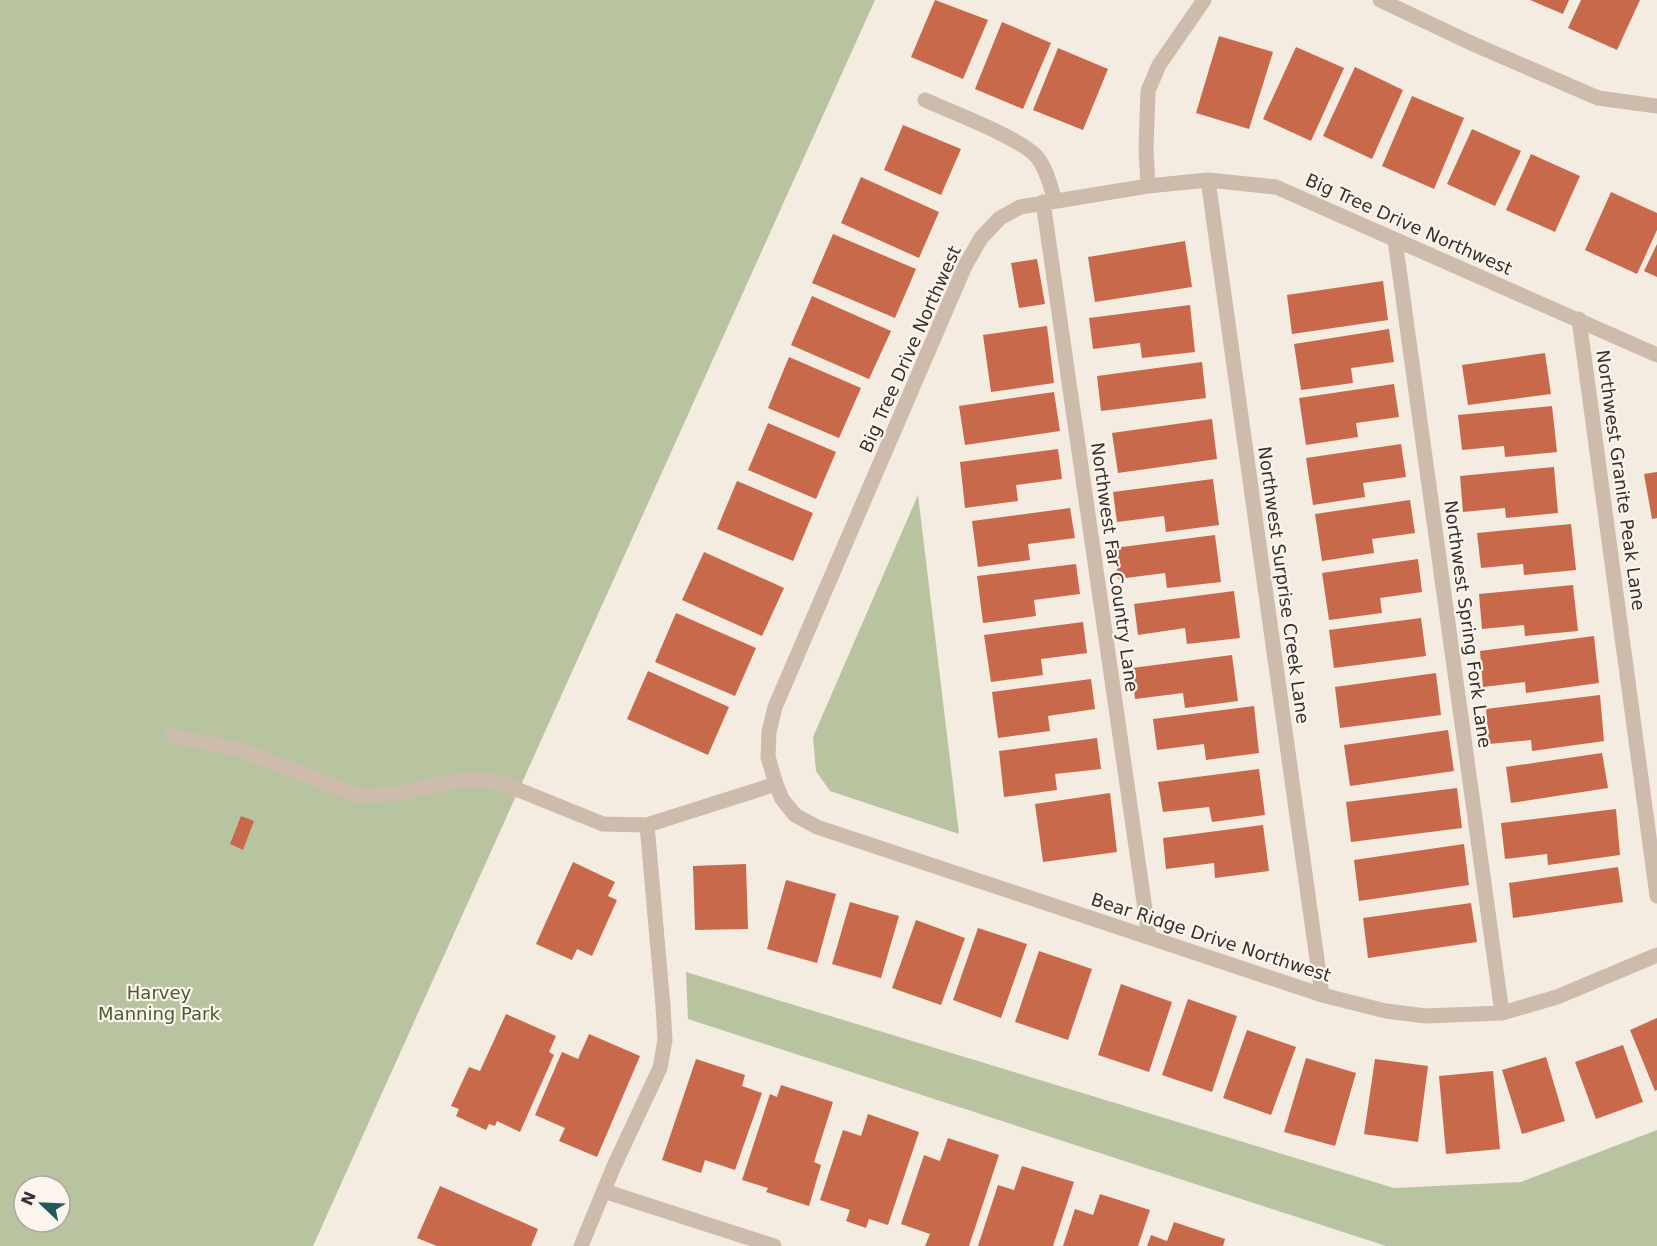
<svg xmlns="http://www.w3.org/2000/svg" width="1657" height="1246" font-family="'DejaVu Sans',sans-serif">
<rect width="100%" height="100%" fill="#f4ebe1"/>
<path fill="#b8c4a0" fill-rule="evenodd" d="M 0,0 L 875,0 L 313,1246 L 0,1246 ZM 24,1186 L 60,1186 L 60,1222 L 24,1222 Z
M 918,495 L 959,834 L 830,791 L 816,771 L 813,737 Z
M 686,972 L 1394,1188 L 1521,1182 L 1657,1130 L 1657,1246 L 1386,1246 L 688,1019 Z"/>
<path fill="#c8694b" d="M 935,0 L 988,20 L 963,79 L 911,57 Z
M 1530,0 L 1569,0 L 1563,14 Z
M 1581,0 L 1640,0 L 1617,50 L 1568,28 Z
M 1002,22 L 1051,43 L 1023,109 L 975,89 Z
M 1219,36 L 1273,52 L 1249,129 L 1196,113 Z
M 1296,47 L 1344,68 L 1311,141 L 1263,119 Z
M 1058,48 L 1108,69 L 1083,130 L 1033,110 Z
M 1355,67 L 1403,90 L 1372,159 L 1323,136 Z
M 1412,96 L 1464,118 L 1434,189 L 1382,166 Z
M 903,125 L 961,149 L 941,195 L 884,170 Z
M 1472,129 L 1521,151 L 1495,206 L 1447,184 Z
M 1531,154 L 1580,176 L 1555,232 L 1506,210 Z
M 861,177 L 939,212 L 919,258 L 841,223 Z
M 1611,192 L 1657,213 L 1657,230 L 1637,274 L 1585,250 Z
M 833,234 L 916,269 L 895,318 L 812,283 Z
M 1185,241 L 1192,287 L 1095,302 L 1088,257 Z
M 1657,244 L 1657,277 L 1644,271 Z
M 1037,259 L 1045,304 L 1019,308 L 1011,263 Z
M 1383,281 L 1388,320 L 1292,334 L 1287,295 Z
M 812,296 L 891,331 L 869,379 L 791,345 Z
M 1190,305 L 1195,352 L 1142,358 L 1140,343 L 1093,349 L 1089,318 Z
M 1047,326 L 1054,383 L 991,392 L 983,335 Z
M 1389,329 L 1394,362 L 1351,368 L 1353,383 L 1301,390 L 1294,344 Z
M 1545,353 L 1551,394 L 1468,405 L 1462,365 Z
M 789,357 L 861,388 L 839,438 L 768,408 Z
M 1202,362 L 1206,398 L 1101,411 L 1097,376 Z
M 1394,384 L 1399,417 L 1356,423 L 1358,437 L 1306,445 L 1299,398 Z
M 1054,392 L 1060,431 L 965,445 L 959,406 Z
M 1552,406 L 1557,452 L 1505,457 L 1504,446 L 1462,450 L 1458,415 Z
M 1212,419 L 1217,459 L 1118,473 L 1112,433 Z
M 768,423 L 836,452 L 816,499 L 748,470 Z
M 1401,444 L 1406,477 L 1363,483 L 1365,497 L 1313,505 L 1306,458 Z
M 1058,449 L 1062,479 L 1016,485 L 1018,501 L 965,508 L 960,462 Z
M 1554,467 L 1558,513 L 1506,518 L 1505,508 L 1463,512 L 1460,476 Z
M 1657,472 L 1657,518 L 1652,519 L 1644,474 Z
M 1213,479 L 1219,525 L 1166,532 L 1164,516 L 1117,522 L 1113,492 Z
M 737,481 L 813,513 L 793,561 L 717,529 Z
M 1410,500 L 1415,533 L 1372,539 L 1374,553 L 1322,561 L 1315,514 Z
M 1070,508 L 1075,538 L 1028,544 L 1030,560 L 978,567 L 972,521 Z
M 1571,524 L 1576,570 L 1524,575 L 1523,564 L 1481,568 L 1477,533 Z
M 1215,535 L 1221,582 L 1167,588 L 1165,573 L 1118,579 L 1114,548 Z
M 704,552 L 784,588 L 762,636 L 682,600 Z
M 1418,559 L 1422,592 L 1380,598 L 1382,613 L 1329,620 L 1322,573 Z
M 1076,564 L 1080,594 L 1034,600 L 1036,616 L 983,623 L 977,576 Z
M 1573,585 L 1578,631 L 1525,636 L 1524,625 L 1482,629 L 1479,594 Z
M 1234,591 L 1240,638 L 1187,644 L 1185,628 L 1138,635 L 1134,604 Z
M 676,613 L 756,648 L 735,696 L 655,662 Z
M 1421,618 L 1426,656 L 1334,668 L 1329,630 Z
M 1083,622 L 1087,653 L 1041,659 L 1043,675 L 991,682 L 984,635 Z
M 1594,636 L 1599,683 L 1526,693 L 1525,682 L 1483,687 L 1480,651 Z
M 1232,655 L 1238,701 L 1185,708 L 1183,693 L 1135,699 L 1132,668 Z
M 648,671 L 729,707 L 708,755 L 627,719 Z
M 1436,673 L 1441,715 L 1340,728 L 1335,687 Z
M 1091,679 L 1095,709 L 1048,716 L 1050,731 L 998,738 L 992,692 Z
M 1600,695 L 1604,741 L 1532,751 L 1531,740 L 1489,744 L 1486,709 Z
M 1254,706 L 1259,753 L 1206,760 L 1204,744 L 1157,750 L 1153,719 Z
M 1448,730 L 1454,771 L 1350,786 L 1344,745 Z
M 1097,738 L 1101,769 L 1055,774 L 1057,790 L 1004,797 L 999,751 Z
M 1602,753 L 1608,788 L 1511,803 L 1506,767 Z
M 1259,769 L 1265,815 L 1212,822 L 1209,807 L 1163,812 L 1158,782 Z
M 1457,788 L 1462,828 L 1351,842 L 1346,802 Z
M 1110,793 L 1117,852 L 1043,862 L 1035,804 Z
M 1616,809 L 1620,855 L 1548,865 L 1547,854 L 1505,859 L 1501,823 Z
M 241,816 L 254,821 L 243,850 L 230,844 Z
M 1263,825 L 1269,871 L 1215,878 L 1214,863 L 1166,869 L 1163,838 Z
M 1464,844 L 1469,885 L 1359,901 L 1354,860 Z
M 573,862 L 615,882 L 608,896 L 617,900 L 592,956 L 577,949 L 572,960 L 536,944 Z
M 746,864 L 748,929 L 695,930 L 693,866 Z
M 1618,867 L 1623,902 L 1513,918 L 1509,883 Z
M 786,880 L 836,894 L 817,963 L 767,949 Z
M 850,902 L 899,916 L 881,978 L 832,964 Z
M 1471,903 L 1477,942 L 1368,958 L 1363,918 Z
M 916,920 L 965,938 L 941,1005 L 892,988 Z
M 978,928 L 1027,944 L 1001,1018 L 953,1000 Z
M 1039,951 L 1092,969 L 1068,1040 L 1015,1022 Z
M 1121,984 L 1172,1002 L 1149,1072 L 1098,1055 Z
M 1188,999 L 1237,1016 L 1212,1092 L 1162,1075 Z
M 506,1014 L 556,1036 L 549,1052 L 554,1055 L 520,1132 L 497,1121 L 495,1126 L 489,1124 L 486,1130 L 456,1116 L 459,1109 L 451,1106 L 469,1067 L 480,1071 Z
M 1657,1018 L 1657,1090 L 1655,1091 L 1630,1030 Z
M 1247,1030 L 1296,1047 L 1271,1115 L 1223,1098 Z
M 589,1034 L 640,1056 L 597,1157 L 559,1141 L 565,1128 L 535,1115 L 562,1052 L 578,1059 Z
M 1623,1045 L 1643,1102 L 1596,1119 L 1575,1062 Z
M 1546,1057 L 1565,1121 L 1522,1134 L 1502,1070 Z
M 1306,1058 L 1356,1073 L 1335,1146 L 1284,1132 Z
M 696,1059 L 745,1075 L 742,1086 L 762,1093 L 735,1170 L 705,1160 L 701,1173 L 662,1160 Z
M 1375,1059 L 1428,1066 L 1418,1142 L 1364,1134 Z
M 1493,1071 L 1500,1149 L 1446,1154 L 1439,1076 Z
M 781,1085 L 833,1102 L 814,1162 L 821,1165 L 809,1206 L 766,1192 L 768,1188 L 742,1180 L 770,1094 L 777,1097 Z
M 868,1114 L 919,1132 L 888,1225 L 869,1219 L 866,1228 L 846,1221 L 850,1210 L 820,1200 L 843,1130 L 861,1136 Z
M 948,1138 L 999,1155 L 969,1246 L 925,1246 L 930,1234 L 901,1224 L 924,1155 L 940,1161 Z
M 1022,1166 L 1074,1182 L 1053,1246 L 978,1246 L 998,1185 L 1014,1190 Z
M 440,1186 L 538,1229 L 531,1246 L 437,1246 L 417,1238 Z
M 1100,1194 L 1150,1210 L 1138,1246 L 1063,1246 L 1075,1209 L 1093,1215 Z
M 1174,1222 L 1225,1239 L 1223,1246 L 1147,1246 L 1151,1235 L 1167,1241 Z"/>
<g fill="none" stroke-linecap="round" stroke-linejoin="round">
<path stroke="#cdbbac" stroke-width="15" d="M 1380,0 L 1471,43 L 1598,98 L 1657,106
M 925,100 C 951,112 1021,138 1037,157 C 1047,169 1050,186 1055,200
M 1208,180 L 1322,995
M 1148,186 L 1146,149 L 1148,91 L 1159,65 L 1204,0
M 1043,202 L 1149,937
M 1395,240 L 1502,1013
M 1579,319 L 1657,896
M 1657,355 L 1276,187 L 1208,180 L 1148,186 L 1020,207 L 1000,218 L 981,238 L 965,266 L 775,707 L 769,732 L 768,757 L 776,784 L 782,799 L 795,815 L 817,827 L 1322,995 L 1386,1011 L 1426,1016 L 1502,1013 L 1557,997 L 1657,955
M 172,736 L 241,750 L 357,795 L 401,794 L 439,784 L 466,779 L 499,782 L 603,824 L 647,825
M 604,1191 L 774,1246
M 581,1246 L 614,1166 L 660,1068 L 665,1040 L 663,1006 L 647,825 L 776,784"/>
</g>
<g text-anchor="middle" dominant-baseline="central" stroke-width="4.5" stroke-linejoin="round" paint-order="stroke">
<g font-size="18" fill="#3b302b" stroke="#fbf5ee">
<text transform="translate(1409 224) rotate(24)">Big Tree Drive Northwest</text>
<text transform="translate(910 349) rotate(-66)">Big Tree Drive Northwest</text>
<text transform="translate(1621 480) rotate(82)">Northwest Granite Peak Lane</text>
<text transform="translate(1115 567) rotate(82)">Northwest Far Country Lane</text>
<text transform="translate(1284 585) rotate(82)">Northwest Surprise Creek Lane</text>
<text transform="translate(1468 624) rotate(82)">Northwest Spring Fork Lane</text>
<text transform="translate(1211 937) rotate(18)">Bear Ridge Drive Northwest</text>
</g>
<g font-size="18" fill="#4a5a2e" stroke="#fbf5ee">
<text x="159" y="992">Harvey<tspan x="159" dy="21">Manning Park</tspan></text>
</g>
</g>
<g transform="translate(42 1204) rotate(293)"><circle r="28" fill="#fbf5ee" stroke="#aea6a0" stroke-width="1.5"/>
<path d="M0-4.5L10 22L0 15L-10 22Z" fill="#1f5a5e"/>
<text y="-9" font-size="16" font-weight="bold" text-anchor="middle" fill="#3b302b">N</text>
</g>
</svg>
